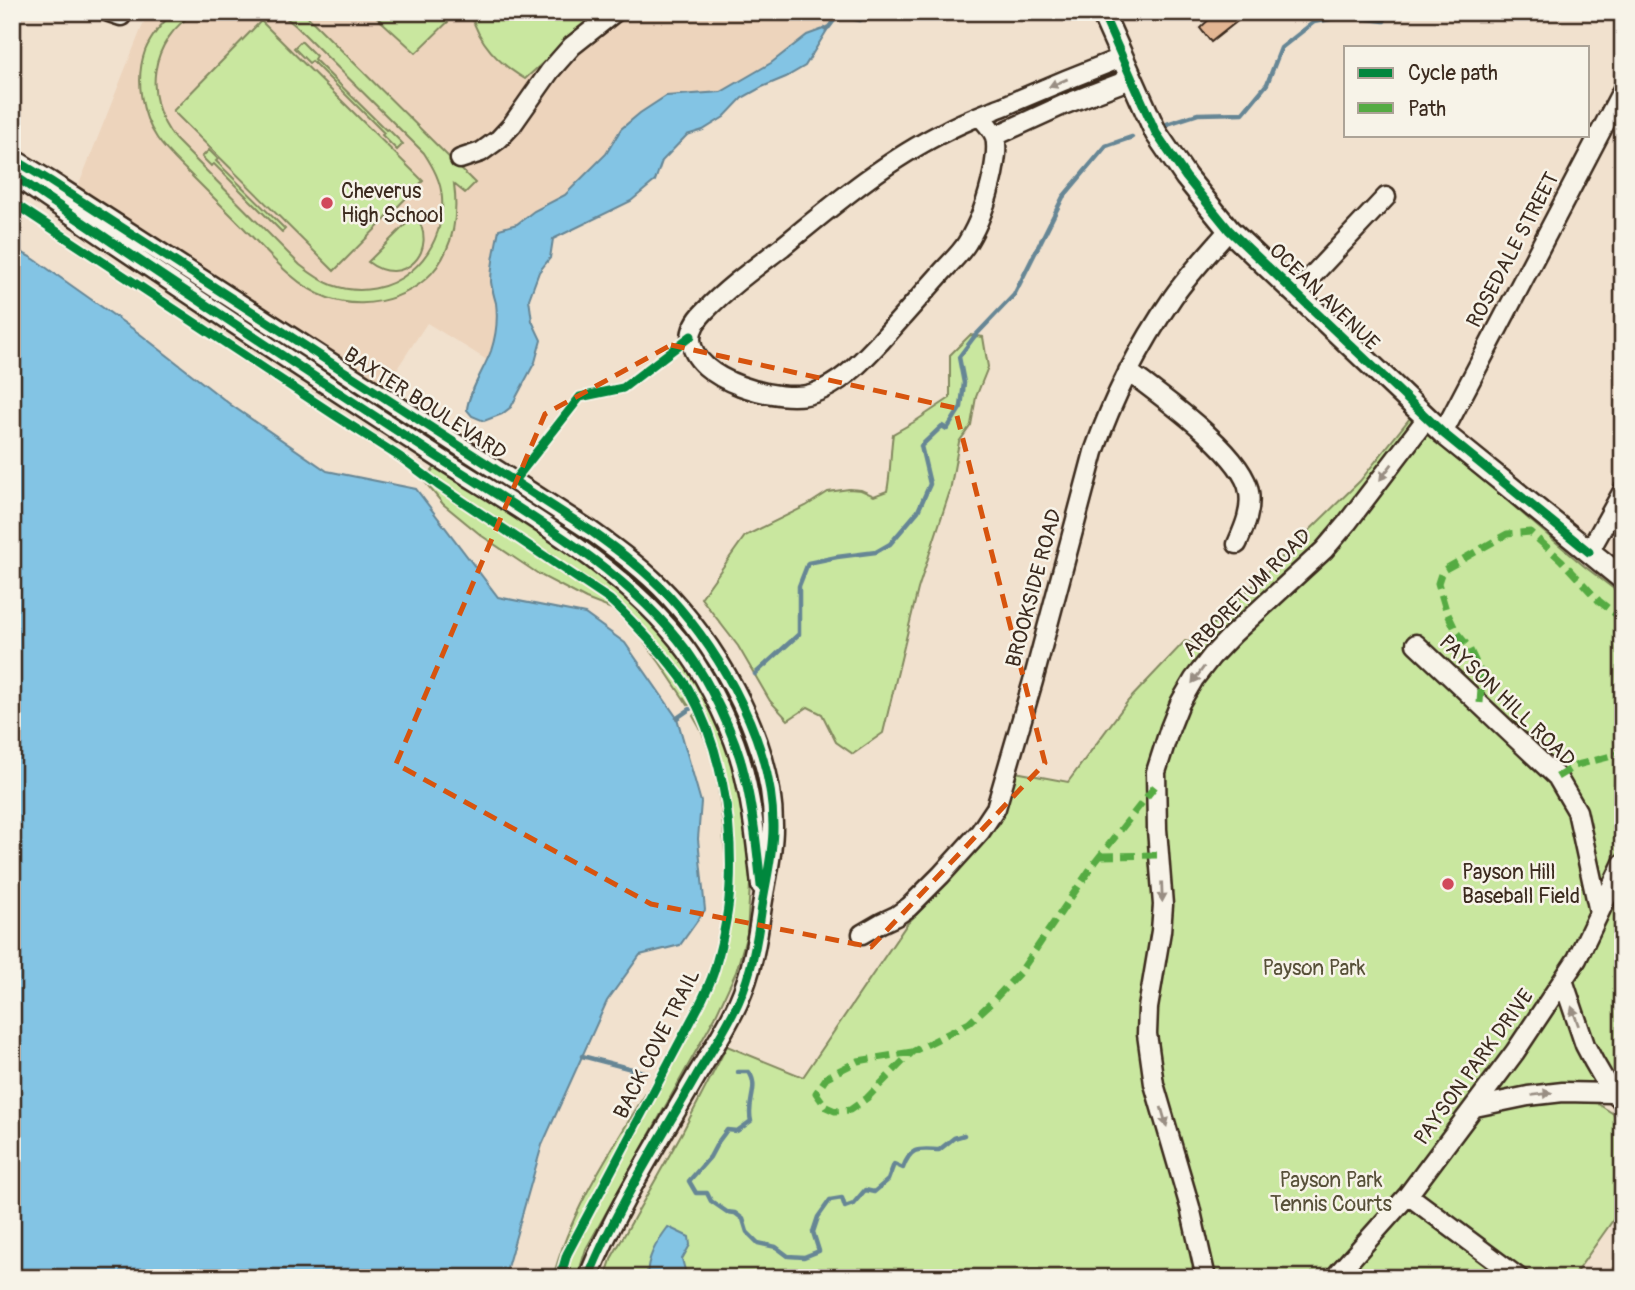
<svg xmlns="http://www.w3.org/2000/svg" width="1635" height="1290" font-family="Pangolin,sans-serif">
<rect width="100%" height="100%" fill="#f1e1ce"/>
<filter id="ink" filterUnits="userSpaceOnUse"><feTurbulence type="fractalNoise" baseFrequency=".0143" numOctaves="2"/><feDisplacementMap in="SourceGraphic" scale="14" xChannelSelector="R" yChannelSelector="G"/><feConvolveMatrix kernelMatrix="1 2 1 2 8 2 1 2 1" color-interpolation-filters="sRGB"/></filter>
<g filter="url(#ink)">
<path fill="#edd4bc" d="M 148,12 L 875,12 L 860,20 L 838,15 L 829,27 L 807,35 L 771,63 L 721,92 L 666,96 L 640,113 L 621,129 L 606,154 L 565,195 L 534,211 L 517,224 L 491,283 L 496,305 L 496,330 L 491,351 L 487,360 L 427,323 L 385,387 L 78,187 Z"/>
<path fill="#c9e79f" stroke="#82885e" stroke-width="2" d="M 173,12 L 196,12 C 149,40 142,98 175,139 L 300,265 C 310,273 319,280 332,285 C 391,306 446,257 442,198 C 441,181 433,167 424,153 L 296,26 L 279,12 L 303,12 L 475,183 L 465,193 L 454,184 C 457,207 456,230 446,251 C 427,295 371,313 328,298 C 293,286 264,248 239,223 C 221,205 203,187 186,170 C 176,160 165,150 157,138 C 141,114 135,79 145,51 C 151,36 162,24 173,12 Z
M 371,12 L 458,12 L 416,53 Z
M 470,12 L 599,12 L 525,79 C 498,63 479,43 470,12 Z
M 261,21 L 423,181 L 334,271 L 173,111 Z
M 301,41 L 316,56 L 314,59 L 386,130 L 388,129 L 403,144 L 397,150 L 382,135 L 384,133 L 312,61 L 309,63 L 294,48 Z
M 209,150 L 218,159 L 216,161 L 285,229 L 282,232 L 214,164 L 211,166 L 202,157 Z
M 415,215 C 441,250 403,289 368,262 Z
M 970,335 L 983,337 L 988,367 L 976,397 L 971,425 L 959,442 L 950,491 L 918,589 L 883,733 L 853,754 L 836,742 L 822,714 L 808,707 L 788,720 L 770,701 L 738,646 L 701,598 L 745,536 L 806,506 L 828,492 L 849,489 L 861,490 L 874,496 L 887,491 C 891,472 890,453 893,434 L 914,422 L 950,398 L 950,355 Z
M 1410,418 L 1584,566 L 1623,596 L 1623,1061 L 1595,1102 L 1623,1120 L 1623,1206 L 1572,1278 L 605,1278 L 612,1257 L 683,1131 L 727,1046 L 803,1077 L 907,924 L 983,844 L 999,824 L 1015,772 L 1068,782 L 1128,701 L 1185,641 L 1194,643 L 1360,481 Z
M 440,461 L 603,570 L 684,651 L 743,772 L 752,852 L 747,934 L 736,972 L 715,1017 L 586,1249 L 577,1278 L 553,1278 C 575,1193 632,1122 673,1047 C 682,1032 692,1016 699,1000 C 714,964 723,925 726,886 C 727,867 724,847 723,828 C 719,789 714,749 693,716 L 696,712 L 692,704 L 688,705 L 660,663 L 637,633 L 612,609 L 586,599 L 540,575 L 482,536 L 443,504 L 424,481 Z"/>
<path fill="#83c4e4" stroke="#668695" stroke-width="2" d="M 829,27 L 805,66 L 786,77 L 762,87 L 742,98 L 724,117 L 703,130 L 687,135 L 662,161 L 655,181 L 631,201 L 553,239 L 550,258 L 539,272 L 529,299 L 532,321 L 541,340 L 535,362 L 511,407 L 502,414 L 484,421 L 472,416 L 467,410 C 467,396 485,367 491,351 C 496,336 498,319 496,303 C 494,296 492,289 491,282 C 491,264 496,246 499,229 L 517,224 L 534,211 L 565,195 L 606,154 L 621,129 L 640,113 L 666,96 L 721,92 L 771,63 L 807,35 Z
M 12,247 L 34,259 L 140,334 L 231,405 L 327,471 L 416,489 L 498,597 L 585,614 L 625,643 L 677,718 L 701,802 L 698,839 L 705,910 L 680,945 L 640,955 L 607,1001 L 542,1145 L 504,1278 L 12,1278 Z
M 668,1227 L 689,1237 L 690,1245 L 682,1259 L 686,1274 L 691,1278 L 647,1278 C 647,1257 656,1243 668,1227 Z"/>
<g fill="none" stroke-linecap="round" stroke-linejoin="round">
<path stroke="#668695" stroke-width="4.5" d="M 925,12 L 932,19 L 943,17 L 949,12
M 825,29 L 829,27 L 838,15 L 860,20 L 875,12
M 1167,124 L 1198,114 L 1243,113 L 1267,84 L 1281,48 L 1314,22 L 1345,16 L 1384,21 L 1388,12
M 755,674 L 799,634 L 799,586 L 808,563 L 837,557 L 876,552 L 890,544 L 918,511 L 930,484 L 921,446 L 942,426 L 947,429 L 961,407 L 964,383 L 959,357 L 974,337 L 1014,295 L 1063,197 L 1106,146 L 1132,137
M 677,718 L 690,709
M 582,1056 L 647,1073
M 738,1072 L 749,1072 C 760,1088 746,1102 751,1121 L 737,1131 L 727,1130 L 718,1142 L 710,1157 L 689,1181 L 696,1193 L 707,1193 L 711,1201 L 727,1212 L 735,1213 L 743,1219 L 747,1232 L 758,1243 L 776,1247 L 788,1256 L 804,1257 L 819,1251 L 813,1232 L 818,1217 L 830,1200 L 842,1198 L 845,1207 L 853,1204 L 865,1190 L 874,1192 L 888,1180 L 894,1164 L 903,1168 C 911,1146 919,1149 939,1150 L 954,1138 L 964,1135"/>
</g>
<path fill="#e3b693" stroke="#3b2a1e" stroke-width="2" d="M 1217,12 L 1249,12 L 1211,42 L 1200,28 Z"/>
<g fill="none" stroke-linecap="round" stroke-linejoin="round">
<g stroke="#3b2a1e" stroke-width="23">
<path id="minor" d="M 109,12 L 121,16
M 980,116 C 985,122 993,130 995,137 C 998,148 995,163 993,174 C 988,198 980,222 967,243 C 961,253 951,262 943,271 C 922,295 901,318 880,342 C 860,363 842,383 814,393 C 781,405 692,380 691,339 C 691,328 698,318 705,311 C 728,287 756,267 782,247 C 833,205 886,160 946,131 C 964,121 984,114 1004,106 C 1043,89 1082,73 1121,58
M 995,136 L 1063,105 L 1131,79
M 12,158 L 50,181 L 591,531 C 619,551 646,571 669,596 C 723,655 774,746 773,828 C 773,854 766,880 762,906 C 757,941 752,972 738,1003 C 727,1027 712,1050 698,1073 C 660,1140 617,1206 588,1278
M 460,159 L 481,152 L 499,139 L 512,125 L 550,71 L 572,46 L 615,12
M 12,174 C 152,270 294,364 436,456 C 523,512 625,567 687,651 C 710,683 735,735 744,773 C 753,810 757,848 761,886
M 1295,294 L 1386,197
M 1128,371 C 1159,395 1244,454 1249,492 C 1252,511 1244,528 1237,544
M 1443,433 L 1623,89
M 1589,552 L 1623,491
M 1416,644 L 1557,777 L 1577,811 L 1599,912
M 862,934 L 881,923 L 896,916 L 909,907 L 941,875 L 980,832 L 996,808 L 1033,681 L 1094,452 C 1113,397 1140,345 1173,297 C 1190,273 1210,252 1229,230
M 1563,980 L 1585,1045 L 1594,1062 L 1612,1093 L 1623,1100
M 1475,1107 L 1528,1096 L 1563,1092 L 1612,1093
M 1408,1195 L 1519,1278
M 1206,1278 L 1190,1207 L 1154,1084 L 1147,1034 L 1148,1008 L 1161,931 L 1163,905 L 1157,829 L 1156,772 L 1170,728 L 1180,703 L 1194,679 L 1212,656 L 1233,634 L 1324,550 L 1347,523 L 1427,418
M 1334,1278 L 1408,1195 L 1515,1052 L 1577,959 L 1623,863"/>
</g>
<g stroke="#3b2a1e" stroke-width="26">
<path id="major" d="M 1102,12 L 1156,133 L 1186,177 L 1229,230 L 1443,433 L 1623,579"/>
</g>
<path stroke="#3b2a1e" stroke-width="2.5" stroke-dasharray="5 5" stroke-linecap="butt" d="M 523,469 L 580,397 L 623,388 L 677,347"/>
<use href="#minor" stroke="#f7f3e8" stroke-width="18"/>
<use href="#major" stroke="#f7f3e8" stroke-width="21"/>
<path stroke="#55ab43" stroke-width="7" stroke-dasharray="14 7" stroke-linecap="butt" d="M 1480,703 L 1482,675 L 1468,646 L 1457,633 L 1446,610 L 1438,583 L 1442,571 L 1507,534 L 1530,532 L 1561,560 L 1599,601 L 1623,620
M 1557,777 L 1577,765 L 1623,753
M 1101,856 L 1159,855
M 912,1052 L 858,1061 L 827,1077 L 816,1093 L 826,1107 L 835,1111 L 850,1110 L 867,1098 L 912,1052 L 969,1023 L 991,1003 L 1021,971 L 1093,865 L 1156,785"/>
<g stroke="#f7f3e8" stroke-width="13">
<path id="cycleway" d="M 1102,12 L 1156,133 L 1186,177 L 1229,230 L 1443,433 L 1589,552
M 12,158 L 50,181 L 591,531 C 619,551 646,571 669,596 C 723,655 774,746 773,828 C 773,854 766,880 762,906 C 757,941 752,972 738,1003 C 727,1027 712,1050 698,1073 C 660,1140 617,1206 588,1278
M 12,174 C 152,270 294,364 436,456 C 523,512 625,567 687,651 C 710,683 735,735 744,773 C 753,810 757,848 761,886
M 12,202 L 336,416 L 400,457 L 438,485 L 610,600 C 629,617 645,635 662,654 C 671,665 681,676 688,688 C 721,746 733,819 730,885 C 729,911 723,939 716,964 C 713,978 706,991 700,1004 L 567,1254 L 560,1278
M 513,482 L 580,397 L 623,388 L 691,336"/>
</g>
<use href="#cycleway" stroke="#00873e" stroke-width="9"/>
</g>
<defs><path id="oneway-solid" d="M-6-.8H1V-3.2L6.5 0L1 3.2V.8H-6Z" transform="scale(1.75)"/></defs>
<g fill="#998e83">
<use href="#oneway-solid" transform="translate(1058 83) rotate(157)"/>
<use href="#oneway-solid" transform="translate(1386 472) rotate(127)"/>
<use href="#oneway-solid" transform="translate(1198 675) rotate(126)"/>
<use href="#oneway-solid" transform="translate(1162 892) rotate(88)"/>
<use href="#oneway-solid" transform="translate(1575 1016) rotate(-110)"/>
<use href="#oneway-solid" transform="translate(1542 1094) rotate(-7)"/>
<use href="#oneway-solid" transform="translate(1164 1117) rotate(74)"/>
</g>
</g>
<path fill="none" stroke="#d7540e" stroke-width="5" stroke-dasharray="14 9" stroke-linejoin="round" d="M 671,345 L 955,408 L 1045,763 L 871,947 L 651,904 L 396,764 L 545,414 Z"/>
<g fill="#d1495b" stroke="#f7f3e8" stroke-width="2.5">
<circle cx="327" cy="203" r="7"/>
<circle cx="1448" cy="884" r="7"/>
</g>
<g text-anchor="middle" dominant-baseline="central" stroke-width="5" stroke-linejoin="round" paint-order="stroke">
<g font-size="21" fill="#3b2a1e" stroke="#f7f3e8" text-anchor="start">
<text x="341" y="191">Cheverus<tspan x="341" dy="24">High School</tspan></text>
<text x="1462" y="872">Payson Hill<tspan x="1462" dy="24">Baseball Field</tspan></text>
</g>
<g font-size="21" fill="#3b2a1e" stroke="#f7f3e8">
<text transform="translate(1513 250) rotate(-62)">ROSEDALE STREET</text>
<text transform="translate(1324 297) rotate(44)">OCEAN AVENUE</text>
<text transform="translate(425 404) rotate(33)">BAXTER BOULEVARD</text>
<text transform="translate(1034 588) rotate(-75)">BROOKSIDE ROAD</text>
<text transform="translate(1247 593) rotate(-45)">ARBORETUM ROAD</text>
<text transform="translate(1507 701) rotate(44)">PAYSON HILL ROAD</text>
<text transform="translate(657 1044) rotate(-63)">BACK COVE TRAIL</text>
<text transform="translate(1474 1067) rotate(-54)">PAYSON PARK DRIVE</text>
</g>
<g font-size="21" fill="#575038" stroke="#f7f3e8">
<text x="1314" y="968">Payson Park</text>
<text x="1331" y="1180">Payson Park<tspan x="1331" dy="24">Tennis Courts</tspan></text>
</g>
</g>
<rect width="1635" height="1290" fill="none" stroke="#f7f3e8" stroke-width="42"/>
<rect x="21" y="21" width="1593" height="1248" fill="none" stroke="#3b2a1e" stroke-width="2.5" filter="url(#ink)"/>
<rect x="1344" y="46" width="245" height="91" fill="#f7f3e8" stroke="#aca397" stroke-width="2"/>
<rect x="1358" y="68" width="35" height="10" fill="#00873e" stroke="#aca397" stroke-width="2"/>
<text x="1408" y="80" font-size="21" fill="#3b2a1e">Cycle path</text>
<rect x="1358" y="103" width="35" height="10" fill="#55ab43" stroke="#aca397" stroke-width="2"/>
<text x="1408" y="116" font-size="21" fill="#3b2a1e">Path</text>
</svg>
